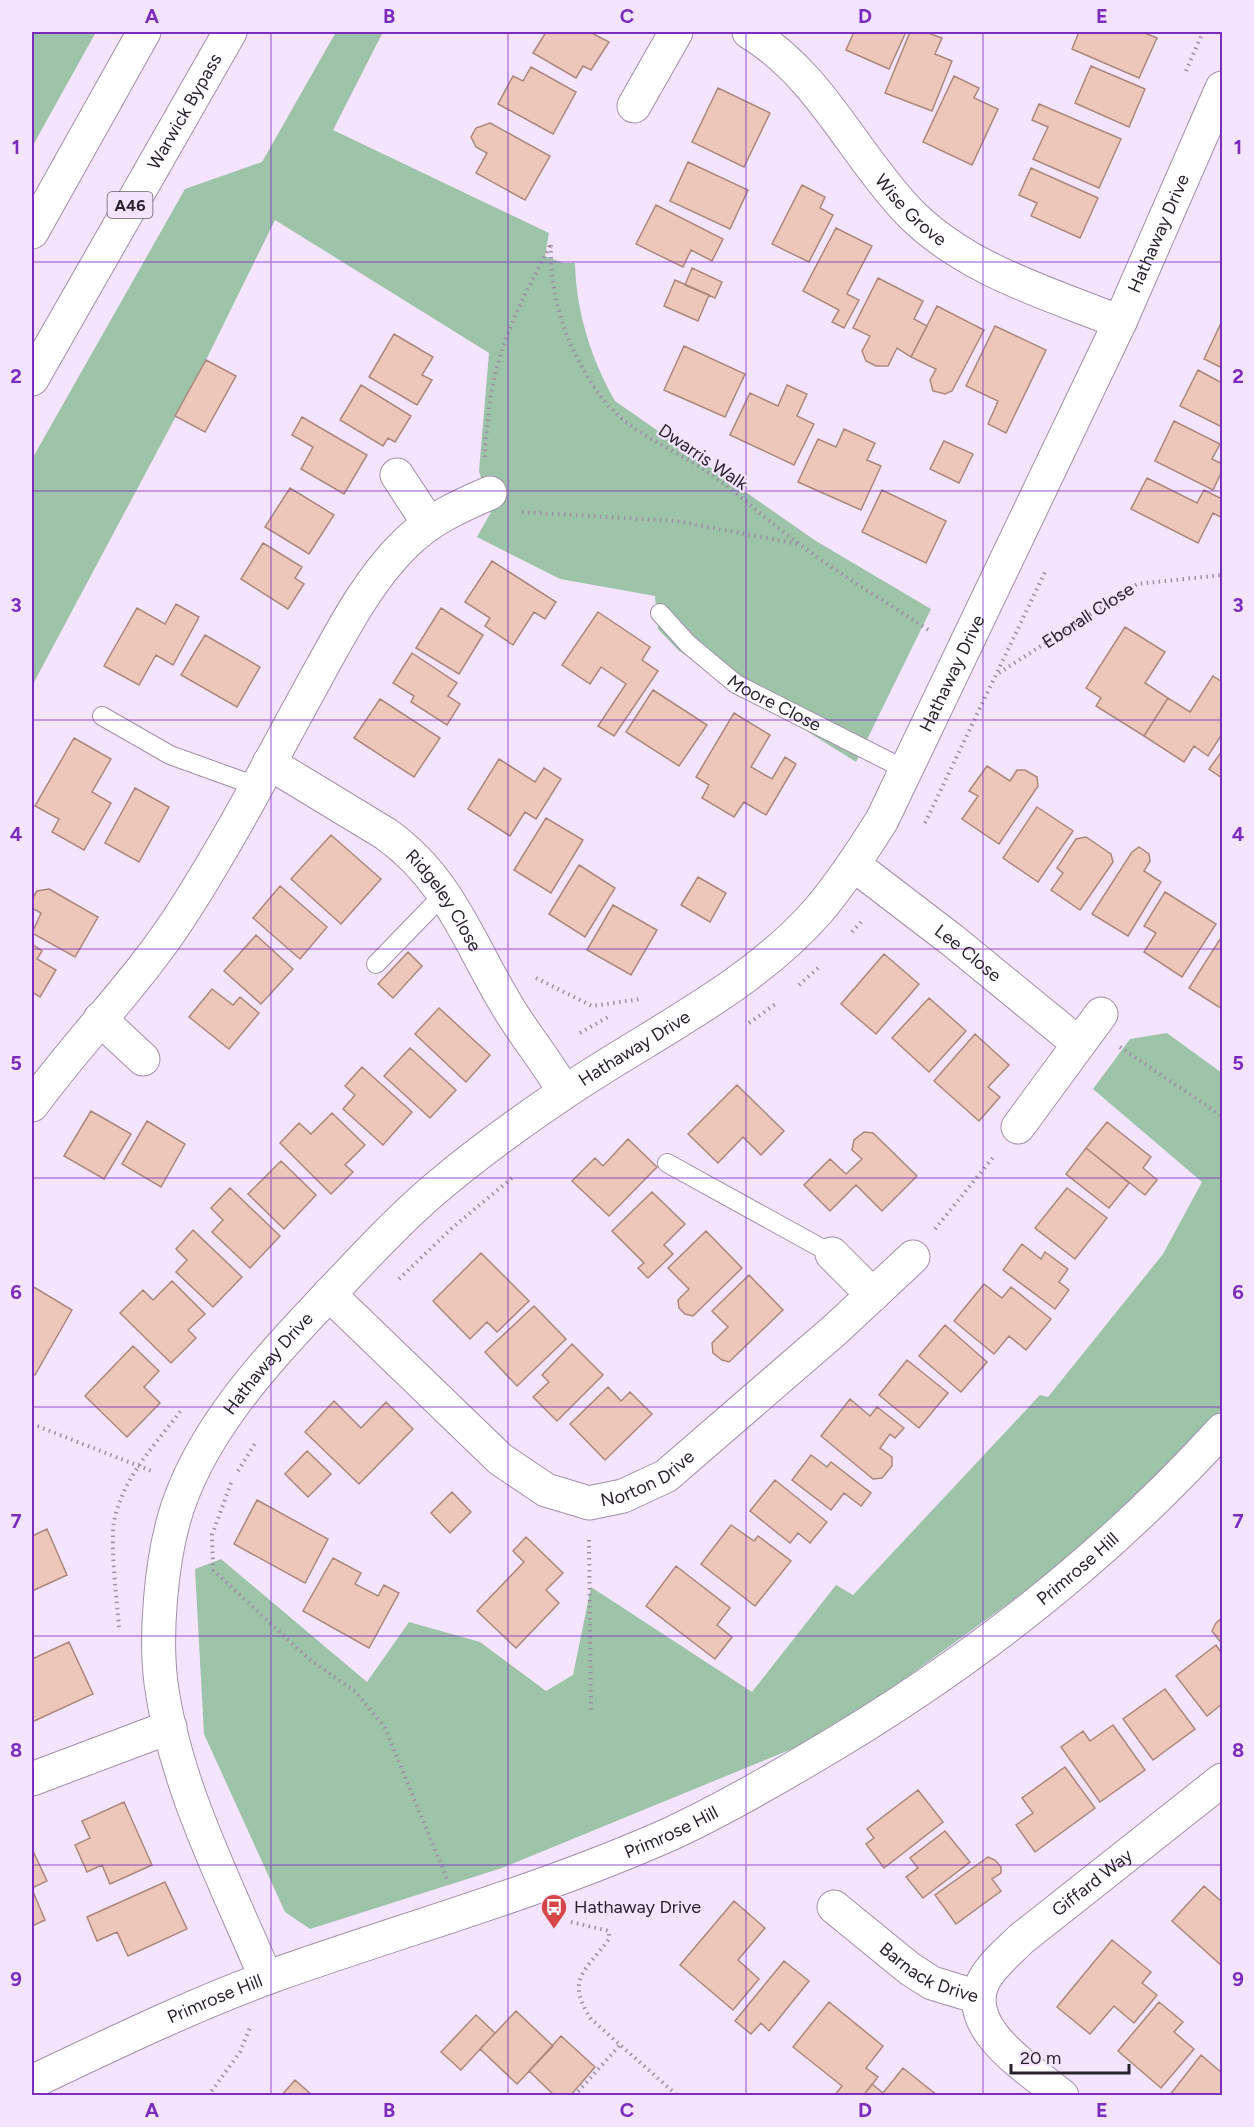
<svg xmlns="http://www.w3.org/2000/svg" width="1254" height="2127" font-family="Figtree,sans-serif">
<rect width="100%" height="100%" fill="#f5e4fd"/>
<path fill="#9dc4a9" d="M 32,32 L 96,32 L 32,147 Z
M 336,32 L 383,32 L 333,130 L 549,233 L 545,256 L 563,263 L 575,263 C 576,311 591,359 615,401 L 816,541 L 931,609 L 856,762 L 679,651 L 658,629 L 655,596 L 560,579 L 477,537 L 491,512 L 479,471 L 489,353 L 275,220 L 206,360 L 32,686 L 32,459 L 185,189 L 262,162 Z
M 1167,1033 L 1222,1073 L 1222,1409 L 1215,1418 L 1122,1509 L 1034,1585 L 899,1683 L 809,1742 L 502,1868 L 310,1929 L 285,1912 L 204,1734 L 195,1569 L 221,1559 L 367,1682 L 409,1622 L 480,1642 L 546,1691 L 573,1675 L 591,1587 L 752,1692 L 836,1585 L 853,1595 L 1040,1395 L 1048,1397 L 1163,1254 L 1202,1182 L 1093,1089 L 1130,1039 Z"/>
<path fill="#edc8ba" stroke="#aa887b" stroke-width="1.5" d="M 546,32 L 590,32 L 609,42 L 591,70 L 583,66 L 576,78 L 533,53 Z
M 854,32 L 906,32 L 889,69 L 846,50 Z
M 910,32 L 925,32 L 942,38 L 935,54 L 952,61 L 932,111 L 885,93 Z
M 1079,32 L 1142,32 L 1157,38 L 1139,78 L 1072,49 Z
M 1091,66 L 1145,89 L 1129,127 L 1075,103 Z
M 531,67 L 576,92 L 553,134 L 498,104 L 513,76 L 523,81 Z
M 954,76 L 979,88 L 974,98 L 998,109 L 972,165 L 923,142 Z
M 718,88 L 770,113 L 744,167 L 692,142 Z
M 1039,104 L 1121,139 L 1099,188 L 1033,159 L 1048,127 L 1032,120 Z
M 490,123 L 550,156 L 525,200 L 476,173 L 487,153 L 476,147 L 471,137 L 476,128 Z
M 688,162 L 748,190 L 730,229 L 670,201 Z
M 1031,168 L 1098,198 L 1080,238 L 1031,216 L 1037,203 L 1019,195 Z
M 802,185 L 825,197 L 820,208 L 833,215 L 809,262 L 772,244 Z
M 656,205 L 723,239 L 712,261 L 691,250 L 683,267 L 636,244 Z
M 836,228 L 872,246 L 847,294 L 859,300 L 844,328 L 832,322 L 839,310 L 803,291 Z
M 692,268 L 722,282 L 715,298 L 685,285 Z
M 878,278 L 923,301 L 914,319 L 927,326 L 911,357 L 897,348 L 888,366 L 876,366 L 866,361 L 862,351 L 870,336 L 853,328 Z
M 675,280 L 709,295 L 698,321 L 664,306 Z
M 937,306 L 984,330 L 952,391 L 945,394 L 933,391 L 930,380 L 936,369 L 911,357 Z
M 1222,321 L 1222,368 L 1204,359 Z
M 995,326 L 1046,350 L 1006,433 L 988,424 L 998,401 L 966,386 Z
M 394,334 L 433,357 L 422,375 L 432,380 L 417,405 L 369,377 Z
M 684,346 L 745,374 L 725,417 L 664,390 Z
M 206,360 L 236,376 L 205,432 L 175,416 Z
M 1198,370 L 1222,383 L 1222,427 L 1180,406 Z
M 361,385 L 411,416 L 395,442 L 388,438 L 383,446 L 340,420 Z
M 787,385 L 807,394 L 797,416 L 814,424 L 794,465 L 730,435 L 750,393 L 778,406 Z
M 302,417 L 367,455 L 344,494 L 301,469 L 313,447 L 292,435 Z
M 1174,421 L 1220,444 L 1212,459 L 1222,464 L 1222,471 L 1213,490 L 1155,461 Z
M 844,429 L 875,443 L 867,460 L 881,466 L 861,510 L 798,482 L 818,439 L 836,447 Z
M 944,441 L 973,454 L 959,483 L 930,469 Z
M 1147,478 L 1197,503 L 1204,490 L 1222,499 L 1222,518 L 1213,513 L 1198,543 L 1131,509 Z
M 290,488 L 334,515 L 309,554 L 265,527 Z
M 882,490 L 946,521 L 926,563 L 862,532 Z
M 263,543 L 302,567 L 295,578 L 304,584 L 288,609 L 241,579 Z
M 492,561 L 556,602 L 545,619 L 534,612 L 513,645 L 485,626 L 490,618 L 465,602 Z
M 176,604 L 199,617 L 173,665 L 156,655 L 139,685 L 104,666 L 137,608 L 165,624 Z
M 441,608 L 483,635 L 459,674 L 416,648 Z
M 598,612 L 650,647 L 642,660 L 658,671 L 614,736 L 598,726 L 626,684 L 601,667 L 590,684 L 562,665 Z
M 1125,627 L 1165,652 L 1145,683 L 1168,698 L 1144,736 L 1096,706 L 1101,698 L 1086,688 Z
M 205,635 L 260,667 L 237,707 L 181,675 Z
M 412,653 L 457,683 L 448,696 L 460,704 L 447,725 L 411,702 L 414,696 L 393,683 Z
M 1213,676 L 1222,682 L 1222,734 L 1208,756 L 1194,746 L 1184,762 L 1144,736 L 1168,698 L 1190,712 Z
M 653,690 L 707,725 L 679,766 L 626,732 Z
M 380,699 L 440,738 L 414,777 L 354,738 Z
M 734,713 L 770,735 L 751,767 L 772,779 L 785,757 L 796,764 L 766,815 L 744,802 L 734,817 L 702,798 L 709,785 L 696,777 Z
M 74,738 L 111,759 L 92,792 L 111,803 L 84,850 L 52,832 L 59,819 L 35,806 Z
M 1222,751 L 1222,778 L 1209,769 Z
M 499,759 L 535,782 L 544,768 L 561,779 L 536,819 L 525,812 L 510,836 L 468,809 Z
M 987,766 L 1010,781 L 1017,770 L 1025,770 L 1037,777 L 1038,786 L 999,844 L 962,819 L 978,796 L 969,791 Z
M 135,788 L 169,807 L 139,862 L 105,843 Z
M 1037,807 L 1073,831 L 1038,882 L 1003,858 Z
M 546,818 L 583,840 L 551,893 L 514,870 Z
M 331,835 L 381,879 L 341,924 L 291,879 Z
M 1086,837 L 1111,854 L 1113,862 L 1080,910 L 1051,890 L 1063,873 L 1057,868 L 1076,839 Z
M 1139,847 L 1149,854 L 1150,861 L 1144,871 L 1161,882 L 1128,936 L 1092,914 L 1132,852 Z
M 579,865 L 615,888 L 585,937 L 549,914 Z
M 698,877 L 726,893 L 710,922 L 681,905 Z
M 280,886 L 327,927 L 300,959 L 253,918 Z
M 49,889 L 98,917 L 75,957 L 32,933 L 41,913 L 32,908 L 32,899 L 37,891 Z
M 1165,892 L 1216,924 L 1182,977 L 1144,952 L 1156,933 L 1144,926 Z
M 613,905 L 657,930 L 631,975 L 587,950 Z
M 256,935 L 293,969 L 261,1004 L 224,971 Z
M 1222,936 L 1222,1009 L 1189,988 Z
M 32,944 L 42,951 L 37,959 L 56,970 L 40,997 L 32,992 Z
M 408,952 L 422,966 L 393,998 L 378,984 Z
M 884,954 L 919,984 L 876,1034 L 841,1004 Z
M 212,989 L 233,1005 L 240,997 L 259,1013 L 229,1049 L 189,1017 Z
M 929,998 L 966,1031 L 929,1072 L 892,1038 Z
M 439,1008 L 490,1055 L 466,1082 L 415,1034 Z
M 975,1034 L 1009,1065 L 988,1087 L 1000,1097 L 979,1121 L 934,1081 Z
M 410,1048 L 456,1090 L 430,1118 L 384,1076 Z
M 362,1067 L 412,1112 L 383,1145 L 343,1109 L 355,1095 L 345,1086 Z
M 737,1085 L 784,1131 L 761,1155 L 743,1137 L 718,1163 L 688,1134 Z
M 91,1111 L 131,1134 L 104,1179 L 64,1156 Z
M 332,1113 L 365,1145 L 345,1165 L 353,1172 L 331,1194 L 280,1143 L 299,1123 L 311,1134 Z
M 147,1121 L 185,1144 L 161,1187 L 122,1164 Z
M 1107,1122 L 1151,1157 L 1143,1168 L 1157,1180 L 1145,1195 L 1086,1148 Z
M 864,1132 L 873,1133 L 917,1176 L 882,1211 L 856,1185 L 830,1211 L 804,1185 L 830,1159 L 846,1174 L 862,1159 L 852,1150 L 854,1140 Z
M 628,1139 L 657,1167 L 609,1216 L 572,1181 L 595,1158 L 603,1166 Z
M 1086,1148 L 1129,1183 L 1109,1208 L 1066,1174 Z
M 281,1161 L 316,1195 L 284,1229 L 248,1194 Z
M 230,1188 L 280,1236 L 250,1268 L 212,1232 L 223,1220 L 211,1208 Z
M 1067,1188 L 1107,1218 L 1075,1259 L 1035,1228 Z
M 652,1192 L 685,1224 L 664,1245 L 673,1254 L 648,1278 L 638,1268 L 644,1263 L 612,1231 Z
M 193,1230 L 242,1277 L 213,1307 L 176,1272 L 187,1260 L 176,1249 Z
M 706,1231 L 742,1268 L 693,1316 L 685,1314 L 679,1308 L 678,1300 L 689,1289 L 668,1268 Z
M 1022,1244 L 1041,1259 L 1045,1252 L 1068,1269 L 1059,1282 L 1069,1290 L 1055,1309 L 1003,1270 Z
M 481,1253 L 529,1301 L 497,1332 L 487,1322 L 470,1339 L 433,1301 Z
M 749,1275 L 783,1310 L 729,1362 L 722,1360 L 713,1353 L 712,1343 L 728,1327 L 712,1311 Z
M 172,1281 L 205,1314 L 188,1330 L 196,1338 L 171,1363 L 120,1313 L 143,1290 L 153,1300 Z
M 984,1284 L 1002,1298 L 1011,1287 L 1051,1319 L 1026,1350 L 1009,1336 L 994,1354 L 954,1321 Z
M 32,1286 L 72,1310 L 35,1375 L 32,1373 Z
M 534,1306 L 566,1339 L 517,1386 L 485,1352 Z
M 945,1325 L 987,1362 L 961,1392 L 919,1356 Z
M 572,1344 L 603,1375 L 557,1421 L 533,1397 L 549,1382 L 542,1375 Z
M 133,1346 L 159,1371 L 144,1387 L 160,1403 L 127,1437 L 85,1396 Z
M 907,1360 L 948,1393 L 919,1428 L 879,1395 Z
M 608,1387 L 621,1401 L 630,1392 L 652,1414 L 605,1460 L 570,1424 Z
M 850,1399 L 870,1416 L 877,1407 L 904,1428 L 895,1438 L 890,1434 L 880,1448 L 892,1457 L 892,1466 L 882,1478 L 873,1479 L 821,1436 Z
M 334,1401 L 361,1428 L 386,1402 L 413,1429 L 359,1484 L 305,1432 Z
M 307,1451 L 331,1474 L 308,1497 L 285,1474 Z
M 811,1455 L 827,1467 L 831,1462 L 871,1493 L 861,1506 L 844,1493 L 831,1510 L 792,1480 Z
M 775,1480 L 827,1522 L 810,1543 L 798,1533 L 790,1543 L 750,1511 Z
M 452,1492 L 471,1512 L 450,1533 L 431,1513 Z
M 257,1500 L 328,1539 L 305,1583 L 234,1544 Z
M 731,1525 L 754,1541 L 758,1536 L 791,1561 L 755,1606 L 701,1564 Z
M 47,1529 L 67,1575 L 32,1591 L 32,1536 Z
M 526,1537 L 563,1573 L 546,1590 L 559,1603 L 516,1648 L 477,1611 L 524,1562 L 513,1551 Z
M 333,1558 L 361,1573 L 355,1584 L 378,1596 L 384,1585 L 399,1593 L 369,1648 L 303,1611 Z
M 676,1566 L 730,1608 L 717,1625 L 732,1637 L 715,1659 L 646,1606 Z
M 1222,1618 L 1222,1644 L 1212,1631 L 1216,1623 Z
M 69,1642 L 93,1694 L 32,1722 L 32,1659 Z
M 1216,1645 L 1222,1654 L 1222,1704 L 1207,1716 L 1176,1676 Z
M 1165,1689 L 1195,1729 L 1153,1760 L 1123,1719 Z
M 1113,1725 L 1145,1770 L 1100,1802 L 1061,1747 L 1083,1731 L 1090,1741 Z
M 1065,1767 L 1095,1808 L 1035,1852 L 1016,1825 L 1033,1813 L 1022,1798 Z
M 918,1790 L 943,1822 L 884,1868 L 866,1844 L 874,1838 L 867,1829 Z
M 124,1802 L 152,1865 L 110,1884 L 102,1865 L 87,1872 L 75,1845 L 90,1838 L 82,1821 Z
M 945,1831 L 970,1862 L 923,1898 L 906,1877 L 918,1868 L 910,1858 Z
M 32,1849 L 47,1881 L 32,1888 Z
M 988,1857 L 995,1860 L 1001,1867 L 1001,1873 L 992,1879 L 1001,1891 L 956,1924 L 935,1895 Z
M 165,1882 L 187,1929 L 128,1956 L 117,1932 L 97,1941 L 87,1917 Z
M 1204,1886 L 1222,1902 L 1222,1966 L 1172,1921 Z
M 32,1889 L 45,1920 L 32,1926 Z
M 734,1901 L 765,1928 L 738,1960 L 759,1979 L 733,2010 L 680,1965 Z
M 1112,1940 L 1151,1972 L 1142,1983 L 1157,1995 L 1134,2023 L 1114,2006 L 1090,2034 L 1057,2007 Z
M 784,1961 L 809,1981 L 769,2031 L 761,2023 L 751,2034 L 735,2021 Z
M 829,2002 L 883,2046 L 866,2068 L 878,2077 L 863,2096 L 834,2096 L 842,2086 L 793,2047 Z
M 1159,2002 L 1183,2022 L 1174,2032 L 1194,2049 L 1161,2088 L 1118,2051 Z
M 516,2011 L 553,2046 L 517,2084 L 480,2049 Z
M 476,2015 L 495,2033 L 461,2070 L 441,2052 Z
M 561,2036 L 595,2067 L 570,2096 L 555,2096 L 529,2071 Z
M 1201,2055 L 1222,2073 L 1222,2096 L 1169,2096 Z
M 903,2068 L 938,2096 L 863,2096 L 872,2084 L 883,2093 Z
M 295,2080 L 313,2096 L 281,2096 Z"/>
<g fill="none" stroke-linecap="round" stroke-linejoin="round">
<g stroke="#a38fab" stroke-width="20">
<g id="lane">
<path id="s2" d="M 660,613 L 688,644 L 736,684 L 906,770"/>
<path d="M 102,716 L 170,755 L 256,786"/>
<path d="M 376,964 L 445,893"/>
<path d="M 667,1163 L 832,1254"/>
</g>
</g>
<g stroke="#a38fab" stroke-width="35">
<g id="street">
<path id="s3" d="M 749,32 C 820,75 852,152 908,211 C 964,269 1047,293 1120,322"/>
<path d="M 634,106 L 676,32"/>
<path d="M 397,475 L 429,524"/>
<path id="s4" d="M 269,763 L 386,834 C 449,879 468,941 506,1004 C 524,1035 547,1061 564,1092"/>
<path id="s5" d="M 854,865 L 952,940 L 1079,1044 L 1018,1127"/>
<path d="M 100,1019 L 143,1059"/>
<path d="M 1079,1044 L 1101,1014"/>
<path d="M 32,1105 C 81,1038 141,979 185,909 C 233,834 274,754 317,676 C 342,631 368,580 405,544 C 429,520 459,506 490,493"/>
<path d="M 832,1254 L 873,1295"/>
<path id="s6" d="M 329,1294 L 500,1459 L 546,1490 L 589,1503 L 623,1496 L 666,1476 L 836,1329 L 913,1257"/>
<path d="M 32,1779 L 170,1727"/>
<path id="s7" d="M 834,1907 L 910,1969 L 932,1983 L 978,1997"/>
<path id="s8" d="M 266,1978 C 226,1883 175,1786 161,1683 C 155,1636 161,1565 174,1519 C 197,1437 262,1365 320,1304 C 357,1265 395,1223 436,1188 C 476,1154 519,1123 562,1094 C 647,1036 748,990 817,912 C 842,883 862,852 882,820 L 1120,322 L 1222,88"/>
<path id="s9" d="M 1062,2096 C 1031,2070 959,2028 984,1980 C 993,1964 1009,1951 1021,1939 L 1222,1780"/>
</g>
</g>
<g stroke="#a38fab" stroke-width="35">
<g id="secondary">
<path id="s10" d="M 32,2082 C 110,2045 190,2006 272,1976 C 404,1929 539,1892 668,1835 C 718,1812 767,1784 814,1756 C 964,1668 1105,1559 1222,1430"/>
</g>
</g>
<g stroke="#a38fab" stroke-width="35">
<g id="highway">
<path d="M 32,232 L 144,32"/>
<path id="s11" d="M 32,379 L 230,32"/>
</g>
</g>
<g stroke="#9d90a3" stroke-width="4" stroke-dasharray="1.5 4.5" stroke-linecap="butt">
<path d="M 1186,71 L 1203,32"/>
<path d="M 551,245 C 549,299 569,354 602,398 C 628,433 673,448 709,473 C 740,494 767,521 798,543 C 840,575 886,602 930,631"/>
<path d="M 485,457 C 484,445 487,432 488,420 C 493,352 521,301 552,242"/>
<path d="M 522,512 L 676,521 L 798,544"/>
<path id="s1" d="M 999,673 L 1137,584 L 1222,575"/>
<path d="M 925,823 L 1046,570"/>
<path d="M 852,932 L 863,920"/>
<path d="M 536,978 L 592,1006 L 641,999"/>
<path d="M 799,985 L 818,968"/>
<path d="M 749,1023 L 777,1003"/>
<path d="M 580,1033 L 608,1017"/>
<path d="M 1120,1047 L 1222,1116"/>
<path d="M 935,1229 L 995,1155"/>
<path d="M 399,1279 L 452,1228 L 512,1178"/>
<path d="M 32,1424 L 154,1472"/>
<path d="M 238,1471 L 256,1442"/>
<path d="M 231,1483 L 212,1535 L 213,1570 L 309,1659 L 356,1692 L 385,1728 L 447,1879"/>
<path d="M 589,1540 L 591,1710"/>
<path d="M 119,1627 C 117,1600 110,1547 114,1522 C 122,1478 156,1444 182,1409"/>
<path d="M 571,1922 L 609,1931 L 609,1939 C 585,1972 565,1979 591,2019 L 678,2096"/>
<path d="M 208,2096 L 240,2052 L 251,2025"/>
<path d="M 574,2096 L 620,2045"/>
</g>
<use href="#lane" stroke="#fff" stroke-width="18"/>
<use href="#street" stroke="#fff" stroke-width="33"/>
<use href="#secondary" stroke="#fff" stroke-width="33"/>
<use href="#highway" stroke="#fff" stroke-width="33"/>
</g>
<path fill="none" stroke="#7b2cbf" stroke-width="1.5" stroke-opacity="0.55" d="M 271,32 L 271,2096M 508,32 L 508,2096M 746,32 L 746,2096M 983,32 L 983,2096M 32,262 L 1222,262M 32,491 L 1222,491M 32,720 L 1222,720M 32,949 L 1222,949M 32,1178 L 1222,1178M 32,1407 L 1222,1407M 32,1636 L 1222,1636M 32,1865 L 1222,1865"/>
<defs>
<g id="bus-pin" transform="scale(1.35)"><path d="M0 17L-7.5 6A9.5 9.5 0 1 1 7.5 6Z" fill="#d64649" stroke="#f5e4fd"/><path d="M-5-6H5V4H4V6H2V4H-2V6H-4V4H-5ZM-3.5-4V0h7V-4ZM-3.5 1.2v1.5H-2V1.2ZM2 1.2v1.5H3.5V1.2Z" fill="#fff"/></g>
</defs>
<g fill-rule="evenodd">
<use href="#bus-pin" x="554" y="1907"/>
</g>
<g text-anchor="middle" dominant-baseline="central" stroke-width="4.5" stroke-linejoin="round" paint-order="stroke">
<rect fill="#f5e4fd" stroke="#675d6c" stroke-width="1.5" x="107.5" y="192" width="45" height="26" rx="4.5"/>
<g font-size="16" font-weight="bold" fill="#2a232e">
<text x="130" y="205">A46</text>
</g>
<g font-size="18" fill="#2a232e" stroke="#f5e4fd">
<text stroke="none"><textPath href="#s11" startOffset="308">Warwick Bypass</textPath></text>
<text stroke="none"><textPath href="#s3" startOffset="242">Wise Grove</textPath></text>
<text stroke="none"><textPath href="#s8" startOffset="2139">Hathaway Drive</textPath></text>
<text transform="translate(703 457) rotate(34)">Dwarris Walk</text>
<text stroke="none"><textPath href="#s1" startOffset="106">Eborall Close</textPath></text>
<text stroke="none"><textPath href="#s8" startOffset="1653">Hathaway Drive</textPath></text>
<text stroke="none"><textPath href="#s2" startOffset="147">Moore Close</textPath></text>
<text stroke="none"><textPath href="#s4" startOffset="226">Ridgeley Close</textPath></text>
<text stroke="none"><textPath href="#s5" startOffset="144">Lee Close</textPath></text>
<text stroke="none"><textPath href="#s8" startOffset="1149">Hathaway Drive</textPath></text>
<text stroke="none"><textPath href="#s8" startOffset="663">Hathaway Drive</textPath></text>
<text stroke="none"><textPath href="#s6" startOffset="402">Norton Drive</textPath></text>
<text stroke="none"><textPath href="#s10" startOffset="1173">Primrose Hill</textPath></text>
<text stroke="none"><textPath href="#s10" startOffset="687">Primrose Hill</textPath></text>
<text stroke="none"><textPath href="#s9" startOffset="298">Giffard Way</textPath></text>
<text stroke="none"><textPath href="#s7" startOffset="117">Barnack Drive</textPath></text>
<text stroke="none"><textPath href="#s10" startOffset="201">Primrose Hill</textPath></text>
</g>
<g font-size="18" fill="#2a232e" stroke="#f5e4fd" text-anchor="start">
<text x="574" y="1907">Hathaway Drive</text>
</g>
</g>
<rect width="1254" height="2127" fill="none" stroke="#f5e4fd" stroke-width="66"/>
<path d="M1011 2064v9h118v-9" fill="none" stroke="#2a232e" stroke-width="3"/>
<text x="1020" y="2064" font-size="18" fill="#2a232e" stroke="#f5e4fd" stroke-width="4.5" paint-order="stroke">20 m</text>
<rect x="33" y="33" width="1188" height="2061" fill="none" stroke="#7b2cbf" stroke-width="2"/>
<g font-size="20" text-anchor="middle" font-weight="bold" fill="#7b2cbf">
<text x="152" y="23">A</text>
<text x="389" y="23">B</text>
<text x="627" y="23">C</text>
<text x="865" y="23">D</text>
<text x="1102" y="23">E</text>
<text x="16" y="154">1</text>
<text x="1238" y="154">1</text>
<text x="16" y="383">2</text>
<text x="1238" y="383">2</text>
<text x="16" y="612">3</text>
<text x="1238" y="612">3</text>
<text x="16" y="841">4</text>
<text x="1238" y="841">4</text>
<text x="16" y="1070">5</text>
<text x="1238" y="1070">5</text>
<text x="16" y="1299">6</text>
<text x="1238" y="1299">6</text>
<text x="16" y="1528">7</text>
<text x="1238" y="1528">7</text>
<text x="16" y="1757">8</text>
<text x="1238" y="1757">8</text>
<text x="16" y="1986">9</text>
<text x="1238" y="1986">9</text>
<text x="152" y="2117">A</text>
<text x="389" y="2117">B</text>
<text x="627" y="2117">C</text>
<text x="865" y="2117">D</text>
<text x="1102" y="2117">E</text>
</g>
</svg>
